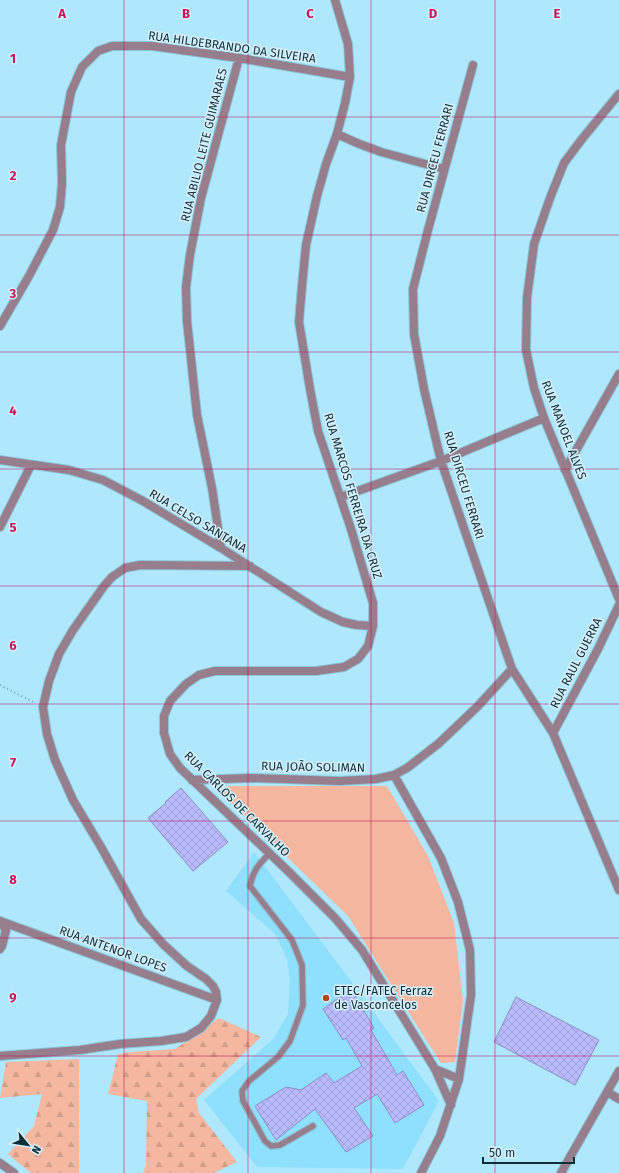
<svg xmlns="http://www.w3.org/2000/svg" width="619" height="1173" font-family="'Fira Sans',sans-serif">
<defs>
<pattern id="forest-firs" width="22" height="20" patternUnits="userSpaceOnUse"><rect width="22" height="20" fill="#f5b79f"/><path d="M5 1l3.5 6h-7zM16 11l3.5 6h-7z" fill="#d19e8a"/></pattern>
<pattern id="building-cross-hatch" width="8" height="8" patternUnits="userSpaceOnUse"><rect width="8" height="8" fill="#b9bbfd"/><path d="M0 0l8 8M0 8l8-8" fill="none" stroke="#9ea1da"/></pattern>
</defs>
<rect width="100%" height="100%" fill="#afe8fc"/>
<path fill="#8ee0fd" d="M 254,852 L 347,976 L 439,1101 L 403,1169 L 257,1167 L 204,1100 L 273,1039 L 288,1014 L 290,982 L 287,959 L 275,934 L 226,891 Z"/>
<path fill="#f5b79f" d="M 227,786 L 387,786 L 428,856 L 454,923 L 463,1001 L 455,1062 L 441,1063 L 405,1007 L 348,916 L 222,794 Z"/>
<path fill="url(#forest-firs)" d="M 219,1018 L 261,1037 L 196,1099 L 199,1113 L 237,1162 L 214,1173 L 143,1173 L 146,1165 L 147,1101 L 108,1094 L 118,1054 L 131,1052 L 175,1049 Z
M 79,1059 L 79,1173 L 31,1173 L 8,1154 L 34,1126 L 42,1094 L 0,1098 L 6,1062 Z"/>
<path fill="url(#building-cross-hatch)" stroke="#8b8dc3" d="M 181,788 L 228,842 L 193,871 L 148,818 L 166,803 L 165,802 Z
M 351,989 L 374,1028 L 371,1030 L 397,1075 L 403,1071 L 424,1105 L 395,1123 L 377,1094 L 354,1108 L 373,1136 L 346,1152 L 315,1109 L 276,1140 L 255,1106 L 286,1087 L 301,1090 L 326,1073 L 334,1083 L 362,1066 L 346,1038 L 343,1040 L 323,1009 Z
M 516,997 L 599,1040 L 575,1085 L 494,1042 Z"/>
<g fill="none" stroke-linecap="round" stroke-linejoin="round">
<g stroke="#8fc3d5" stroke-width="8">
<path id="lane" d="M 269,854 C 258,865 253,871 250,886 L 292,940 L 302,965 L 303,1005 L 290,1041 L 278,1057 L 249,1081 L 242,1091 L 243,1101 L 265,1141 L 271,1146 L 280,1145 L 313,1126"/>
</g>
<g stroke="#8fc3d5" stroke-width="10">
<path id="street" d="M 335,0 L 348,44 L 350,77 L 345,103 L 337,134 L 326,164 L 317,196 L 306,245 L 302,286 L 299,322 L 310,389 L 318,431 L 351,529 L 373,603 L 373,626 L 368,646 L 358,659 L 344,667 L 316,671 L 215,671 L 199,675 L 186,684 L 170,701 L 164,716 L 164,733 L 170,754 L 180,768 L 288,871 L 335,918 L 362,950 L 435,1069 L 451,1105
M 473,65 L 428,230 L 413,289 L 414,334 L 424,389 L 441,461 L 512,669 L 553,733 L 619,890
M 619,94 L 582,139 L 564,163 L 550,198 L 534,244 L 527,298 L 526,350 L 534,388 L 544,418 L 619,599
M 337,134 L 357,143 L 381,152 L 444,169
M 0,326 L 29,276 L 53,230 L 60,207 L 62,183 L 61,145 L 71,92 L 82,67 L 98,51 L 112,46 L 152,46 L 239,58 L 350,77
M 0,460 L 69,470 L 103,480 L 143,501 L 221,548 L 321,612 L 343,622 L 357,625 L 373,626
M 565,470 L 619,374
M 341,497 L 441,461 L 544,418
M 0,527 L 31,465
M 221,548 L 212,488 L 197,415 L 187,321 L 186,287 L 190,255 L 201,198 L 239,58
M 553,733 L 598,649 L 619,605
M 394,775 L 441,858 L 458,902 L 470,950 L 471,995 L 459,1079 L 440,1136 L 421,1173
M 192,780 L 251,778 L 340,781 L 376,779 L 394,775 L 407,768 L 438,744 L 478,706 L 512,669
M 0,921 L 217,1000
M 0,949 L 2,946 L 6,930 L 0,921
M 0,1056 L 80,1050 L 120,1044 L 161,1041 L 186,1037 L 201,1028 L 211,1016 L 217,1000 L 216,992 L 213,986 L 206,979 L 187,966 L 163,944 L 141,919 L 101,847 L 73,800 L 55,760 L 47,734 L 43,707 L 49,681 L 59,654 L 73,630 L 104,586 L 112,577 L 125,568 L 140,565 L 250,566
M 435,1069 L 459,1079
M 607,1092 L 619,1099
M 0,1163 L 14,1173
M 561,1173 L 619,1071"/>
</g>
<path stroke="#72a1b1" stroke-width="2" stroke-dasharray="1 3" stroke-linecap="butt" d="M 0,685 L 35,703"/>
<use href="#lane" stroke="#967e8c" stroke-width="5.5"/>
<use href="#street" stroke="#967e8c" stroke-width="8"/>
</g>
<path fill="none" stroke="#c2185b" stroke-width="1" stroke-opacity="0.55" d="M 124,0 L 124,1173M 248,0 L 248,1173M 371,0 L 371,1173M 495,0 L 495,1173M 0,117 L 619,117M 0,235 L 619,235M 0,352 L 619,352M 0,469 L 619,469M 0,586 L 619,586M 0,704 L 619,704M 0,821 L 619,821M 0,938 L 619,938M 0,1056 L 619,1056"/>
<circle fill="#af4a1a" stroke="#d5f0fa" stroke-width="1.5" cx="326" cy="998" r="4"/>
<g text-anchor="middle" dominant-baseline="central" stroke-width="3" stroke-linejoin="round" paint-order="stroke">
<g font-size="12" fill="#102e38" stroke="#d5f0fa">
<text transform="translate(232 47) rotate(8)">RUA HILDEBRANDO DA SILVEIRA</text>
<text transform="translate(204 145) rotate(-76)">RUA ABILIO LEITE GUIMARAES</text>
<text transform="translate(435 158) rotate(-75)">RUA DIRCEU FERRARI</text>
<text transform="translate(564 430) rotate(69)">RUA MANOEL ALVES</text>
<text transform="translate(464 485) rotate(73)">RUA DIRCEU FERRARI</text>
<text transform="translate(353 496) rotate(73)">RUA MARCOS FERREIRA DA CRUZ</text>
<text transform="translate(198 521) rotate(31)">RUA CELSO SANTANA</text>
<text transform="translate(576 663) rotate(-63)">RUA RAUL GUERRA</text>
<text transform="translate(313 767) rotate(1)">RUA JOÃO SOLIMAN</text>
<text transform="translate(237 804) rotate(45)">RUA CARLOS DE CARVALHO</text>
<text transform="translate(113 949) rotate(20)">RUA ANTENOR LOPES</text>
</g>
<g font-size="12" fill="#102e38" stroke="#d5f0fa" text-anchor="start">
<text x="334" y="991">ETEC/FATEC Ferraz<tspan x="334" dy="14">de Vasconcelos</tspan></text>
</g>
</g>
<g font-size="13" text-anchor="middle" font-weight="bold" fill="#c2185b" stroke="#d5f0fa" stroke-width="3" stroke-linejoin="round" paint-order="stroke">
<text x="62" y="18">A</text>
<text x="186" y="18">B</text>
<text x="310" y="18">C</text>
<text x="433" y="18">D</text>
<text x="557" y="18">E</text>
<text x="13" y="63">1</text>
<text x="13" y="180">2</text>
<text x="13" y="298">3</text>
<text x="13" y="415">4</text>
<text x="13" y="532">5</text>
<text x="13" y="650">6</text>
<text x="13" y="767">7</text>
<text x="13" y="884">8</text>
<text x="13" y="1002">9</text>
</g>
<g transform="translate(28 1145) rotate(120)" stroke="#d5f0fa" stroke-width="3" paint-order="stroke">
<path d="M0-3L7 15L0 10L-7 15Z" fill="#102e38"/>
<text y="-6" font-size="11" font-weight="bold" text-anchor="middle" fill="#102e38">N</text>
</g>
<path d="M483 1157v6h91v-6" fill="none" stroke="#102e38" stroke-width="2"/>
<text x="489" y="1157" font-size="12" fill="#102e38" stroke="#d5f0fa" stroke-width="3" paint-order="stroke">50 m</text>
</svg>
